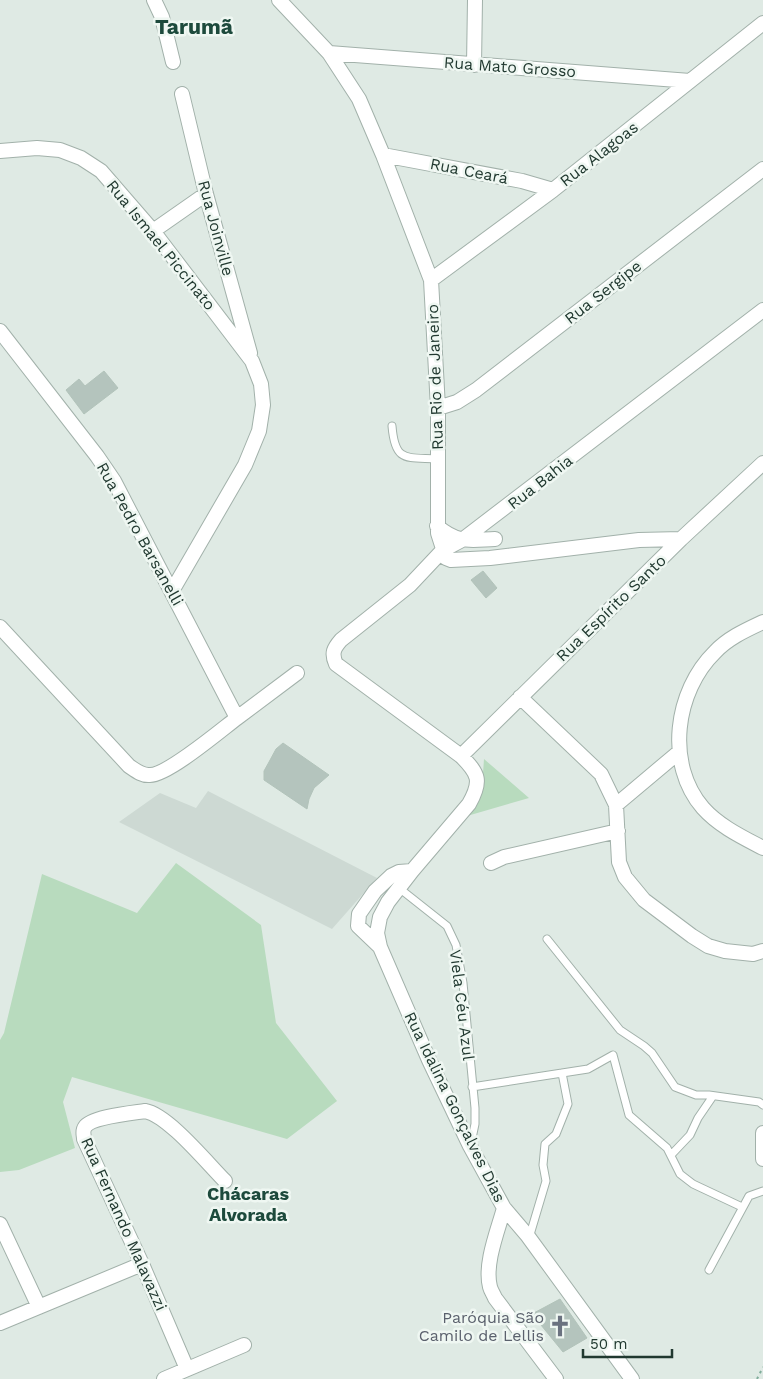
<svg xmlns="http://www.w3.org/2000/svg" width="763" height="1379" font-family="'Work Sans',sans-serif">
<rect width="100%" height="100%" fill="#dfeae4"/>
<path fill="#cdd9d3" d="M 208,791 L 377,878 L 332,929 L 119,822 L 160,793 L 196,808 Z"/>
<path fill="#b8dbbe" d="M 484,759 L 529,798 L 467,816 L 482,788 Z
M 176,863 L 261,925 L 276,1023 L 337,1101 L 287,1139 L 72,1077 L 63,1102 L 75,1148 L 19,1170 L 0,1172 L 0,1040 L 4,1033 L 42,874 L 137,913 Z"/>
<path fill="#b4c4bd" stroke="#b2c3ba" d="M 104,371 L 118,388 L 84,414 L 66,390 L 79,379 L 85,386 Z
M 483,571 L 497,588 L 486,598 L 471,580 Z
M 283,743 L 329,775 L 314,788 L 309,799 L 307,809 L 264,780 L 264,771 L 269,762 L 276,749 Z
M 560,1299 L 587,1338 L 563,1352 L 532,1314 Z"/>
<g fill="none" stroke-linecap="round" stroke-linejoin="round">
<g stroke="#a2b1aa" stroke-width="9">
<path id="service" d="M 392,426 C 395,463 406,457 438,459
M 399,888 L 447,926 L 456,945 L 463,983 L 475,1108 L 475,1124 L 471,1143
M 547,939 L 620,1030 L 644,1046 L 652,1053 L 675,1087 L 696,1095 L 709,1095 L 759,1102 L 763,1105
M 472,1087 L 588,1069 L 613,1055 L 629,1115 L 667,1148 L 680,1174 L 693,1184 L 742,1207
M 671,1155 L 690,1135 L 698,1118 L 713,1096
M 529,1238 L 546,1181 L 543,1165 L 545,1144 L 556,1134 L 568,1104 L 562,1073
M 709,1270 L 749,1196 L 763,1191"/>
</g>
<g stroke="#a2b1aa" stroke-width="16">
<path id="minor" d="M 154,0 L 162,17 L 173,62
M 279,0 L 329,53 L 359,99 L 383,155 L 431,280 L 438,408 L 438,533 L 446,558 L 451,560 L 490,558 L 639,540 L 681,539
M 329,53 L 690,81
M 474,65 L 475,0
M 182,94 L 206,194 L 250,353
M 0,151 L 37,148 L 60,150 L 81,158 L 101,171 L 153,231 L 252,361 L 261,384 L 263,405 L 259,431 L 245,465 L 172,591
M 383,155 L 522,181 L 553,190
M 153,231 L 206,194
M 431,280 L 553,190 L 763,23
M 0,331 L 97,456 L 114,481 L 237,718 C 221,730 168,775 150,775 C 142,776 135,770 129,766 L 0,627
M 438,408 L 457,402 L 476,390 L 763,169
M 437,526 C 458,544 470,540 495,539
M 763,622 C 746,630 728,638 715,652 C 675,691 665,764 703,808 C 719,826 742,837 763,848
M 520,697 L 601,774 L 616,805 L 619,862 L 625,877 L 644,900 L 692,936 L 708,946 L 725,951 L 753,954 L 763,951
M 237,718 L 297,673
M 461,756 L 681,539 L 763,463
M 616,805 L 679,752
M 491,863 L 504,857 L 618,831
M 380,947 L 358,926 L 359,914 L 375,891 L 391,876 L 399,872 L 412,871
M 763,1133 L 763,1159
M 504,1208 C 498,1230 484,1264 490,1287 C 491,1291 494,1295 495,1298 L 556,1379
M 0,1224 L 39,1307
M 0,1323 L 142,1264
M 187,1369 L 142,1264 L 84,1139 C 84,1135 82,1131 85,1127 C 91,1117 132,1113 145,1111 C 168,1115 207,1163 225,1181
M 164,1379 L 244,1345
M 632,1379 L 527,1235 L 504,1208 L 470,1146 L 429,1060 L 380,947 L 377,933 L 380,917 L 388,902 L 412,871 L 469,804 C 482,781 479,774 461,756 L 336,664 C 331,653 334,648 341,640 L 410,585 L 443,550 L 462,540 L 763,310"/>
</g>
<path stroke="#80ad9b" stroke-width="2" stroke-dasharray="2.5 4" stroke-linecap="butt" d="M 757,1379 L 763,1367"/>
<use href="#service" stroke="#fff" stroke-width="7"/>
<use href="#minor" stroke="#fff" stroke-width="14"/>
</g>
<defs>
<g id="church-bare" transform="scale(1.725)"><path d="M-1.2-6h2.4v3.5h3.3v2.4h-3.3V6h-2.4V-.1h-3.3v-2.4h3.3Z" fill="#6b7280" stroke="#eff7f2" stroke-width="2.5" paint-order="stroke"/></g>
</defs>
<g fill-rule="evenodd">
<use href="#church-bare" x="560" y="1326"/>
</g>
<g text-anchor="middle" dominant-baseline="central" stroke-width="5" stroke-linejoin="round" paint-order="stroke">
<g font-size="16" fill="#213930" stroke="#eff7f2">
<text transform="translate(510 67) rotate(4)">Rua Mato Grosso</text>
<text transform="translate(599 154) rotate(-38)">Rua Alagoas</text>
<text transform="translate(469 171) rotate(11)">Rua Ceará</text>
<text transform="translate(216 228) rotate(75)">Rua Joinville</text>
<text transform="translate(161 245) rotate(51)">Rua Ismael Piccinato</text>
<text transform="translate(603 292) rotate(-38)">Rua Sergipe</text>
<text transform="translate(435 377) rotate(-92)">Rua Rio de Janeiro</text>
<text transform="translate(540 482) rotate(-38)">Rua Bahia</text>
<text transform="translate(140 534) rotate(61)">Rua Pedro Barsanelli</text>
<text transform="translate(611 608) rotate(-44)">Rua Espírito Santo</text>
<text transform="translate(462 1005) rotate(83)">Viela Céu Azul</text>
<text transform="translate(455 1107) rotate(64)">Rua Idalina Gonçalves Dias</text>
<text transform="translate(124 1224) rotate(66)">Rua Fernando Malavazzi</text>
</g>
<g font-size="16" fill="#5b616d" stroke="#eff7f2" text-anchor="end">
<text x="544" y="1317">Paróquia São<tspan x="544" dy="18">Camilo de Lellis</tspan></text>
</g>
<g font-size="18" font-weight="bold" fill="#1d4a3c" stroke="#eff7f2">
<text x="248" y="1193">Chácaras<tspan x="248" dy="21">Alvorada</tspan></text>
</g>
<g font-size="21" font-weight="bold" fill="#1d4a3c" stroke="#eff7f2">
<text x="194" y="26">Tarumã</text>
</g>
</g>
<path d="M583 1349v8h89v-8" fill="none" stroke="#213930" stroke-width="2.5"/>
<text x="590" y="1349" font-size="15" fill="#213930" stroke="#eff7f2" stroke-width="4" paint-order="stroke">50 m</text>
</svg>
